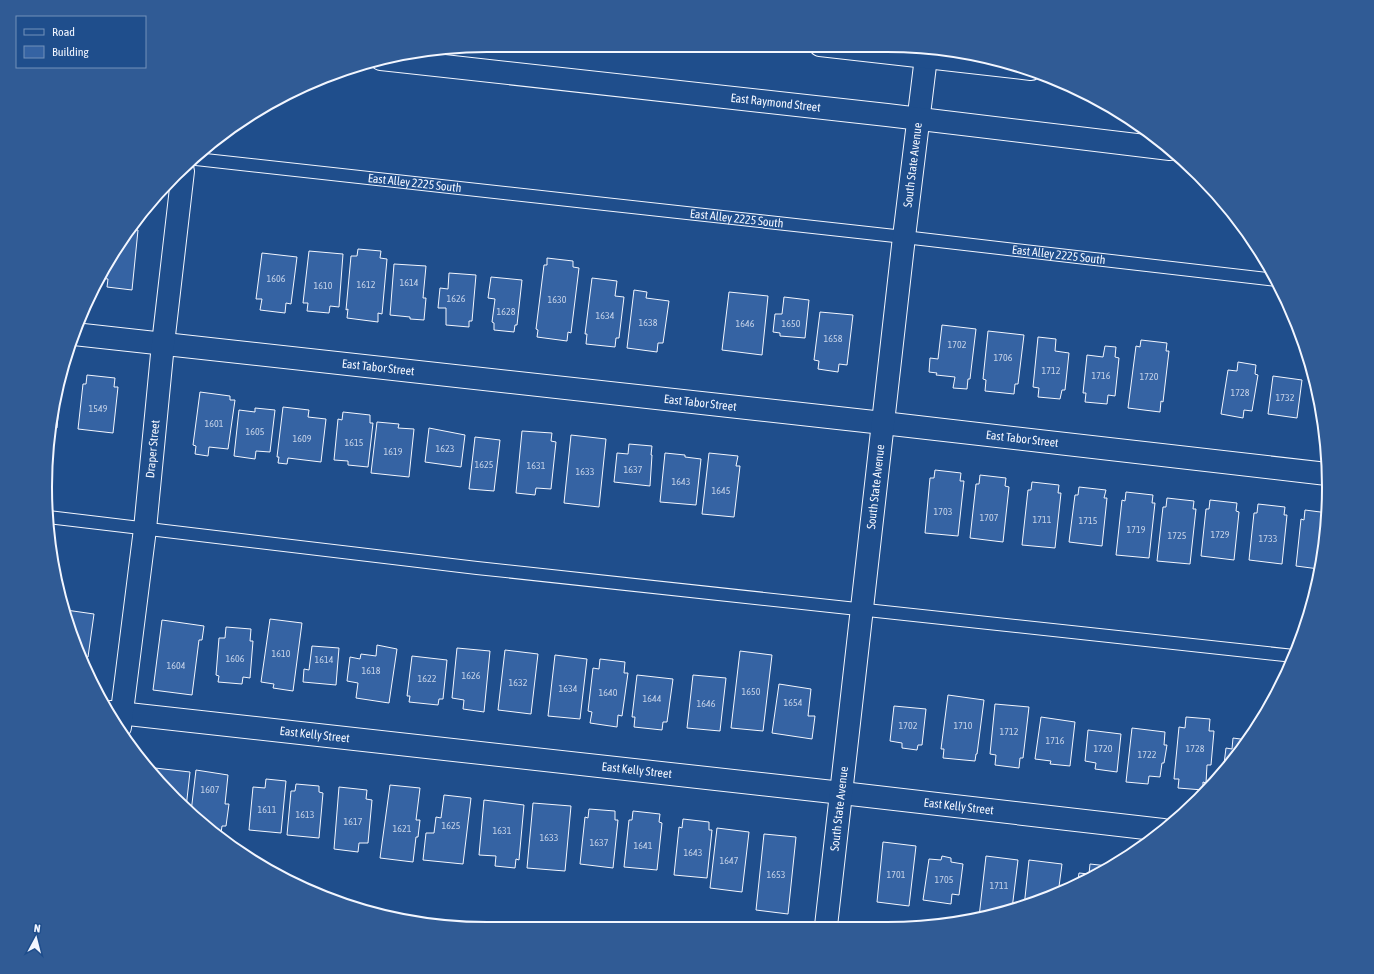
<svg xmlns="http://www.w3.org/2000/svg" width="1374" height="974" font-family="'Asap Condensed',sans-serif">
<rect width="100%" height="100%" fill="#1f4e8c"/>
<path fill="#3563a3" stroke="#f2f6ff" d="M 129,229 L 138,230 L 132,290 L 107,287 L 108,279 L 100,278 L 119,242 Z
M 358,249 L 381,251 L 380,258 L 387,259 L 382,314 L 378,313 L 378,322 L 347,318 L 348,309 L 346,310 L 351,256 L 357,256 Z
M 309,251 L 343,254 L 339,307 L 330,306 L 329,313 L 307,311 L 308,303 L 303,303 Z
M 262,253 L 297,257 L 291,304 L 286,303 L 285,313 L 260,310 L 262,299 L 256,299 Z
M 547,258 L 573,261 L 573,267 L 579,268 L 571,333 L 568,332 L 567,341 L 537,337 L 538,330 L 536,329 L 544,265 L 547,265 Z
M 394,264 L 426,266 L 423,298 L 426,298 L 424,320 L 410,319 L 410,317 L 390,315 Z
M 449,273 L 476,275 L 472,321 L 469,321 L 469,327 L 446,325 L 446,308 L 438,308 L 440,288 L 448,289 Z
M 491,277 L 522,280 L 517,325 L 515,325 L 514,332 L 494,330 L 494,323 L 492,322 L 495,299 L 488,298 Z
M 592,278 L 617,281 L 615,296 L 624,297 L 619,338 L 616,338 L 615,347 L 586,344 L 587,334 L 585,334 Z
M 634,290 L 647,292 L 646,298 L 669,301 L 663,343 L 658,343 L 657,352 L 627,348 Z
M 729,292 L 768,296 L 762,355 L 722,350 Z
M 784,297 L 809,300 L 805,338 L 780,336 L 780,333 L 773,332 L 775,314 L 782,314 Z
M 820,312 L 853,315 L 847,365 L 839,364 L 838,372 L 818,369 L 819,361 L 814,360 Z
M 942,325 L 976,329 L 970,379 L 968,379 L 967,389 L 953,388 L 955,377 L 936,375 L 937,373 L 929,372 L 930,358 L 938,359 Z
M 988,331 L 1024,335 L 1018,384 L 1015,384 L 1014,394 L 985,391 L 986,380 L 983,379 Z
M 1038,337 L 1056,339 L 1055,351 L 1069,353 L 1065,390 L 1062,390 L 1060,399 L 1038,397 L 1039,388 L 1033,387 Z
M 1141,340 L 1167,343 L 1166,351 L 1169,351 L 1163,402 L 1161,401 L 1160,412 L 1128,408 L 1136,346 L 1140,347 Z
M 1105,346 L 1116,347 L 1115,357 L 1119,358 L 1115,396 L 1108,395 L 1107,404 L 1085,402 L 1086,393 L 1083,393 L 1087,355 L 1103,357 Z
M 1238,362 L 1256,365 L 1255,374 L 1258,375 L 1252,411 L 1244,410 L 1243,418 L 1221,414 L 1228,370 L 1237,371 Z
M 87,375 L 115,378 L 114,387 L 118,387 L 113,433 L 78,429 L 83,384 L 86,384 Z
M 1273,376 L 1302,380 L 1297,418 L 1268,414 Z
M 61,382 L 57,428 L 49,428 Z
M 200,392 L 230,396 L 230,400 L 235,400 L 228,449 L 209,447 L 208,456 L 195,454 L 196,446 L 193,445 Z
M 283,407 L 309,410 L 308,417 L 326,419 L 321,462 L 288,458 L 287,464 L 278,463 L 279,457 L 277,457 Z
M 255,408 L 275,410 L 270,452 L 256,451 L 255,459 L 234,456 L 239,410 L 255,412 Z
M 1320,408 L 1323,419 L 1319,419 Z
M 343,412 L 370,415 L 370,423 L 373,423 L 368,467 L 348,465 L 348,461 L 334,460 L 338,419 L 342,420 Z
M 377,422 L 399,424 L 398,428 L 414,429 L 409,477 L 371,473 Z
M 429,428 L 465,435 L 461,467 L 425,462 Z
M 522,431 L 552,433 L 551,441 L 556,442 L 551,489 L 536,488 L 535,495 L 516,493 Z
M 571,435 L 606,439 L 599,507 L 564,503 Z
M 475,437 L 500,440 L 494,491 L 469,489 Z
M 629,444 L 652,446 L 651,455 L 652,455 L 650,486 L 614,482 L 617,453 L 628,454 Z
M 665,453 L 685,455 L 685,457 L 701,459 L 696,505 L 660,502 Z
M 709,453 L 738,456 L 736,466 L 740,466 L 734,517 L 702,514 Z
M 935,470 L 961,473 L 960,481 L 964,481 L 958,536 L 925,533 L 930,478 L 934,478 Z
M 980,475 L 1006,478 L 1005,486 L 1009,487 L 1003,542 L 970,538 L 976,484 L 979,484 Z
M 1032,482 L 1059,485 L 1058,493 L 1061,493 L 1055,548 L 1022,545 L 1028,490 L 1031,490 Z
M 1079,487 L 1106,490 L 1104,498 L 1107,498 L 1102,546 L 1069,542 L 1075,495 L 1078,495 Z
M 1126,492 L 1153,495 L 1152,503 L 1155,503 L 1149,558 L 1116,555 L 1122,500 L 1125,501 Z
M 1167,498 L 1194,501 L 1193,509 L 1196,509 L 1190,564 L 1157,561 L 1163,507 L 1166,507 Z
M 1210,500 L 1237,503 L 1236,511 L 1239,512 L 1234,560 L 1201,556 L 1206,509 L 1209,509 Z
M 1258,504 L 1285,507 L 1284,515 L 1287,515 L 1282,564 L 1249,560 L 1254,513 L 1257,513 Z
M 1305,510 L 1328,513 L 1319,569 L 1296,566 L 1301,519 L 1304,520 Z
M 66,610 L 94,614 L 88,657 L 84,657 L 83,661 Z
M 270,619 L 302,623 L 293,691 L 273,688 L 274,684 L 261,682 Z
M 162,620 L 204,626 L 202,640 L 199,640 L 192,695 L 153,690 Z
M 226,627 L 251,629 L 250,641 L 253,641 L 250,678 L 243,677 L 242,684 L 218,682 L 219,676 L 216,675 L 219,638 L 225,638 Z
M 377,645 L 397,649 L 389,703 L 356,698 L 358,683 L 347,681 L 350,657 L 360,659 L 361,654 L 376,656 Z
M 312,646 L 339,648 L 336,685 L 303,682 L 304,669 L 309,670 Z
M 457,648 L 490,651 L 484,712 L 463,709 L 464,700 L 452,698 Z
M 505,650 L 538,654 L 531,714 L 498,710 Z
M 740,651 L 772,655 L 763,731 L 731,728 Z
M 555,655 L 587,659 L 580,719 L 548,716 Z
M 412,656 L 447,660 L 443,699 L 439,699 L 438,705 L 409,702 L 410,696 L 407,696 Z
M 600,659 L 625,662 L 624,673 L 628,673 L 622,716 L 618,715 L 617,727 L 590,723 L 592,712 L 588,711 L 593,668 L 599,669 Z
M 637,675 L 673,679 L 667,722 L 663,722 L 662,730 L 634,727 L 635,717 L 632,717 Z
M 693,675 L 726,678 L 720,731 L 687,728 Z
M 779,684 L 811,689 L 808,716 L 815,716 L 812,739 L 772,733 Z
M 948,695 L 984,700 L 977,754 L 976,754 L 975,761 L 943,758 L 944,749 L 941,749 Z
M 995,704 L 1029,707 L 1023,758 L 1020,758 L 1019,768 L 995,765 L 996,755 L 990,754 Z
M 894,706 L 926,709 L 922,745 L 918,745 L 917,750 L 902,748 L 902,743 L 890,741 Z
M 1041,717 L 1075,722 L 1070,766 L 1050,764 L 1051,761 L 1035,759 Z
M 1186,717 L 1210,719 L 1209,731 L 1214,731 L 1211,765 L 1207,765 L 1206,783 L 1203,782 L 1203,790 L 1178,788 L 1179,779 L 1174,779 L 1179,727 L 1185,728 Z
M 1132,728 L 1165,732 L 1164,745 L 1167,745 L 1164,763 L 1162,763 L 1160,777 L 1149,776 L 1148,784 L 1126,782 Z
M 1088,730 L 1121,734 L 1117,772 L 1095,769 L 1096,763 L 1085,761 Z
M 1233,738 L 1248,740 L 1238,756 L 1223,772 L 1226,748 L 1232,749 Z
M 155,768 L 190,772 L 186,808 L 155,779 L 154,777 Z
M 196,770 L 228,775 L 225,804 L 229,804 L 226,826 L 222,826 L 221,833 L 211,831 L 191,812 Z
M 266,779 L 286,781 L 281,833 L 249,830 L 253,787 L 265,788 Z
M 296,784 L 319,786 L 319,792 L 323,793 L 319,838 L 287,835 L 291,791 L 295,791 Z
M 390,785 L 420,788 L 416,820 L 420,820 L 418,837 L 416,837 L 413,862 L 380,858 Z
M 339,787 L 367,790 L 366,799 L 372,800 L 368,843 L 359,843 L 358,852 L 334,849 Z
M 444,795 L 471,798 L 463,864 L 423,860 L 426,833 L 434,833 L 436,817 L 441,818 Z
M 484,800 L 524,805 L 519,860 L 516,859 L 515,868 L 495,866 L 496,856 L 479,855 Z
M 533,803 L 571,806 L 565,871 L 527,868 Z
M 589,809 L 615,811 L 615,820 L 618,820 L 613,868 L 580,864 L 585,817 L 588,818 Z
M 633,811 L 660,814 L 659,822 L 662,823 L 657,870 L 624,867 L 629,820 L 632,820 Z
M 683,819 L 709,822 L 709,830 L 712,830 L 707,878 L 674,875 L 679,827 L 682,828 Z
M 717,828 L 749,832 L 742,892 L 710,888 Z
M 764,834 L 796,837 L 788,914 L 756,910 Z
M 883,842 L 916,846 L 909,906 L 877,902 Z
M 942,856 L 951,858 L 951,862 L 963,864 L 959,895 L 952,894 L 951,904 L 923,900 L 929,859 L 941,860 Z
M 986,856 L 1018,860 L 1012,909 L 980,917 L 979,917 Z
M 1029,860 L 1062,864 L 1058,894 L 1024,907 Z
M 1090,864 L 1108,866 L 1077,886 L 1079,873 L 1089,874 Z"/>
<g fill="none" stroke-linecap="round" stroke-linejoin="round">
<g stroke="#f2f6ff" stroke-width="14">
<g id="lane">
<path id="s1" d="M 196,159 L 904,237 L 1276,280"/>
<path d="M 48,517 L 477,568 L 1294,656"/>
</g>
</g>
<g stroke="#f2f6ff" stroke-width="24">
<g id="street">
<path id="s2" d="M 74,334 L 883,423 L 1327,474"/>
<path id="s3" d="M 110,712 L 842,793 L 1163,830"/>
<path id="s4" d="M 120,727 L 145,529 L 163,344 L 183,171"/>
</g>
</g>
<g stroke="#f2f6ff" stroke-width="24">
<g id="secondary">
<path id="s5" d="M 826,926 L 904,237 L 927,49"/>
</g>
</g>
<g stroke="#f2f6ff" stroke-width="24">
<g id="primary">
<path d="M 820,45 L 1031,69"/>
<path id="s6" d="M 381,59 L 887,115 L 1170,149"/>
</g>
</g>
<use href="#lane" stroke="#1f4e8c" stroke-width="12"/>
<use href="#street" stroke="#1f4e8c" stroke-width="22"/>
<use href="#secondary" stroke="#1f4e8c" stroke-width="22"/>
<use href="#primary" stroke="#1f4e8c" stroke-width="22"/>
</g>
<g text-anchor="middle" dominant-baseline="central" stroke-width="3" stroke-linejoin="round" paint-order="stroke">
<g font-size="10" fill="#c3d1e8">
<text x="276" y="278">1606</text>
<text x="409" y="282">1614</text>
<text x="366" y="284">1612</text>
<text x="323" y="285">1610</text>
<text x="456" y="298">1626</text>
<text x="557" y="299">1630</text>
<text x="506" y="311">1628</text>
<text x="605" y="315">1634</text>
<text x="648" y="322">1638</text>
<text x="745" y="323">1646</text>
<text x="791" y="323">1650</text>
<text x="833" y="338">1658</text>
<text x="957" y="344">1702</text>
<text x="1003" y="357">1706</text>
<text x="1051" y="370">1712</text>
<text x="1101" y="375">1716</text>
<text x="1149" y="376">1720</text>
<text x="1240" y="392">1728</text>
<text x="1285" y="397">1732</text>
<text x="98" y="408">1549</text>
<text x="214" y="423">1601</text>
<text x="255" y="431">1605</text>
<text x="302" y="438">1609</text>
<text x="354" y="442">1615</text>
<text x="445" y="448">1623</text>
<text x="393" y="451">1619</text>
<text x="484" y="464">1625</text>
<text x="536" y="465">1631</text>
<text x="633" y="469">1637</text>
<text x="585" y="471">1633</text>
<text x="681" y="481">1643</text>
<text x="721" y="490">1645</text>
<text x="943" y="511">1703</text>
<text x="989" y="517">1707</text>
<text x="1042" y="519">1711</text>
<text x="1088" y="520">1715</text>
<text x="1136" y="529">1719</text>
<text x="1220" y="534">1729</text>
<text x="1177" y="535">1725</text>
<text x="1268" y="538">1733</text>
<text x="281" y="653">1610</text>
<text x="235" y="658">1606</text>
<text x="324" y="659">1614</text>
<text x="176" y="665">1604</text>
<text x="371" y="670">1618</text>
<text x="471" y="675">1626</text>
<text x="427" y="678">1622</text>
<text x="518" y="682">1632</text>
<text x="568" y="688">1634</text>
<text x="751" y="691">1650</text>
<text x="608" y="692">1640</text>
<text x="652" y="698">1644</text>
<text x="793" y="702">1654</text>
<text x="706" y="703">1646</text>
<text x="908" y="725">1702</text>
<text x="963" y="725">1710</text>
<text x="1009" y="731">1712</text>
<text x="1055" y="740">1716</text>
<text x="1103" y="748">1720</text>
<text x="1195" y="748">1728</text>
<text x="1147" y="754">1722</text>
<text x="210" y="789">1607</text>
<text x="267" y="809">1611</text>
<text x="305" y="814">1613</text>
<text x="353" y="821">1617</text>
<text x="451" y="825">1625</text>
<text x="402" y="828">1621</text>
<text x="502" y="830">1631</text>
<text x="549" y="837">1633</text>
<text x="599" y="842">1637</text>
<text x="643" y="845">1641</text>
<text x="693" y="852">1643</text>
<text x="729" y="860">1647</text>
<text x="776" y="874">1653</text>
<text x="896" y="874">1701</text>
<text x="944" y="879">1705</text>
<text x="999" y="885">1711</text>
</g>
<g font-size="12" fill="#f2f6ff" stroke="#1f4e8c">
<text stroke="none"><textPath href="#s6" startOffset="397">East Raymond Street</textPath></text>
<text stroke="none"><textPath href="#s5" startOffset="766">South State Avenue</textPath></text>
<text stroke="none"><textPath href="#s1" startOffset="220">East Alley 2225 South</textPath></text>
<text stroke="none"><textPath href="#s1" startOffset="544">East Alley 2225 South</textPath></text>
<text stroke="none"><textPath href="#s1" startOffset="868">East Alley 2225 South</textPath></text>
<text stroke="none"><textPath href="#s2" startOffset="306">East Tabor Street</textPath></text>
<text stroke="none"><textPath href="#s2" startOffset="630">East Tabor Street</textPath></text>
<text stroke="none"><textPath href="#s2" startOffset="954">East Tabor Street</textPath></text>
<text stroke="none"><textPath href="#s4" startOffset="280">Draper Street</textPath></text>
<text stroke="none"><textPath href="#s5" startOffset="442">South State Avenue</textPath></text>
<text stroke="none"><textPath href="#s3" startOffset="206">East Kelly Street</textPath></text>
<text stroke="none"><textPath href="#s3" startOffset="530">East Kelly Street</textPath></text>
<text stroke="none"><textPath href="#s3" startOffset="854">East Kelly Street</textPath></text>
<text stroke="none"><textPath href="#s5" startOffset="118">South State Avenue</textPath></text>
</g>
</g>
<path d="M0 0H1374V974H0ZM487 52H887A435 435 0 0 1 1322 487V487A435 435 0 0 1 887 922H487A435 435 0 0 1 52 487V487A435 435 0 0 1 487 52Z" fill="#305b95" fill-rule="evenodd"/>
<path fill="none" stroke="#f2f6ff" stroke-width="2" d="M487 52H887A435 435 0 0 1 1322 487V487A435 435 0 0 1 887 922H487A435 435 0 0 1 52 487V487A435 435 0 0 1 487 52Z"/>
<rect x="16" y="16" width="130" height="52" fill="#1f4e8c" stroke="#7391ba"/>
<rect x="24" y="29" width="20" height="6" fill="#1f4e8c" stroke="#7391ba"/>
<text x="52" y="36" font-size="12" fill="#f2f6ff">Road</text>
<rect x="24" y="46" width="20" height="12" fill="#3563a3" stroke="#7391ba"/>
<text x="52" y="56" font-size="12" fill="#f2f6ff">Building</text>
<g transform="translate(36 938) rotate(7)" stroke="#1f4e8c" stroke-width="3" paint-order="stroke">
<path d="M0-3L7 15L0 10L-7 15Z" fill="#f2f6ff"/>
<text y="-6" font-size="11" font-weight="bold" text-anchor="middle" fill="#f2f6ff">N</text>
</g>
</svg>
